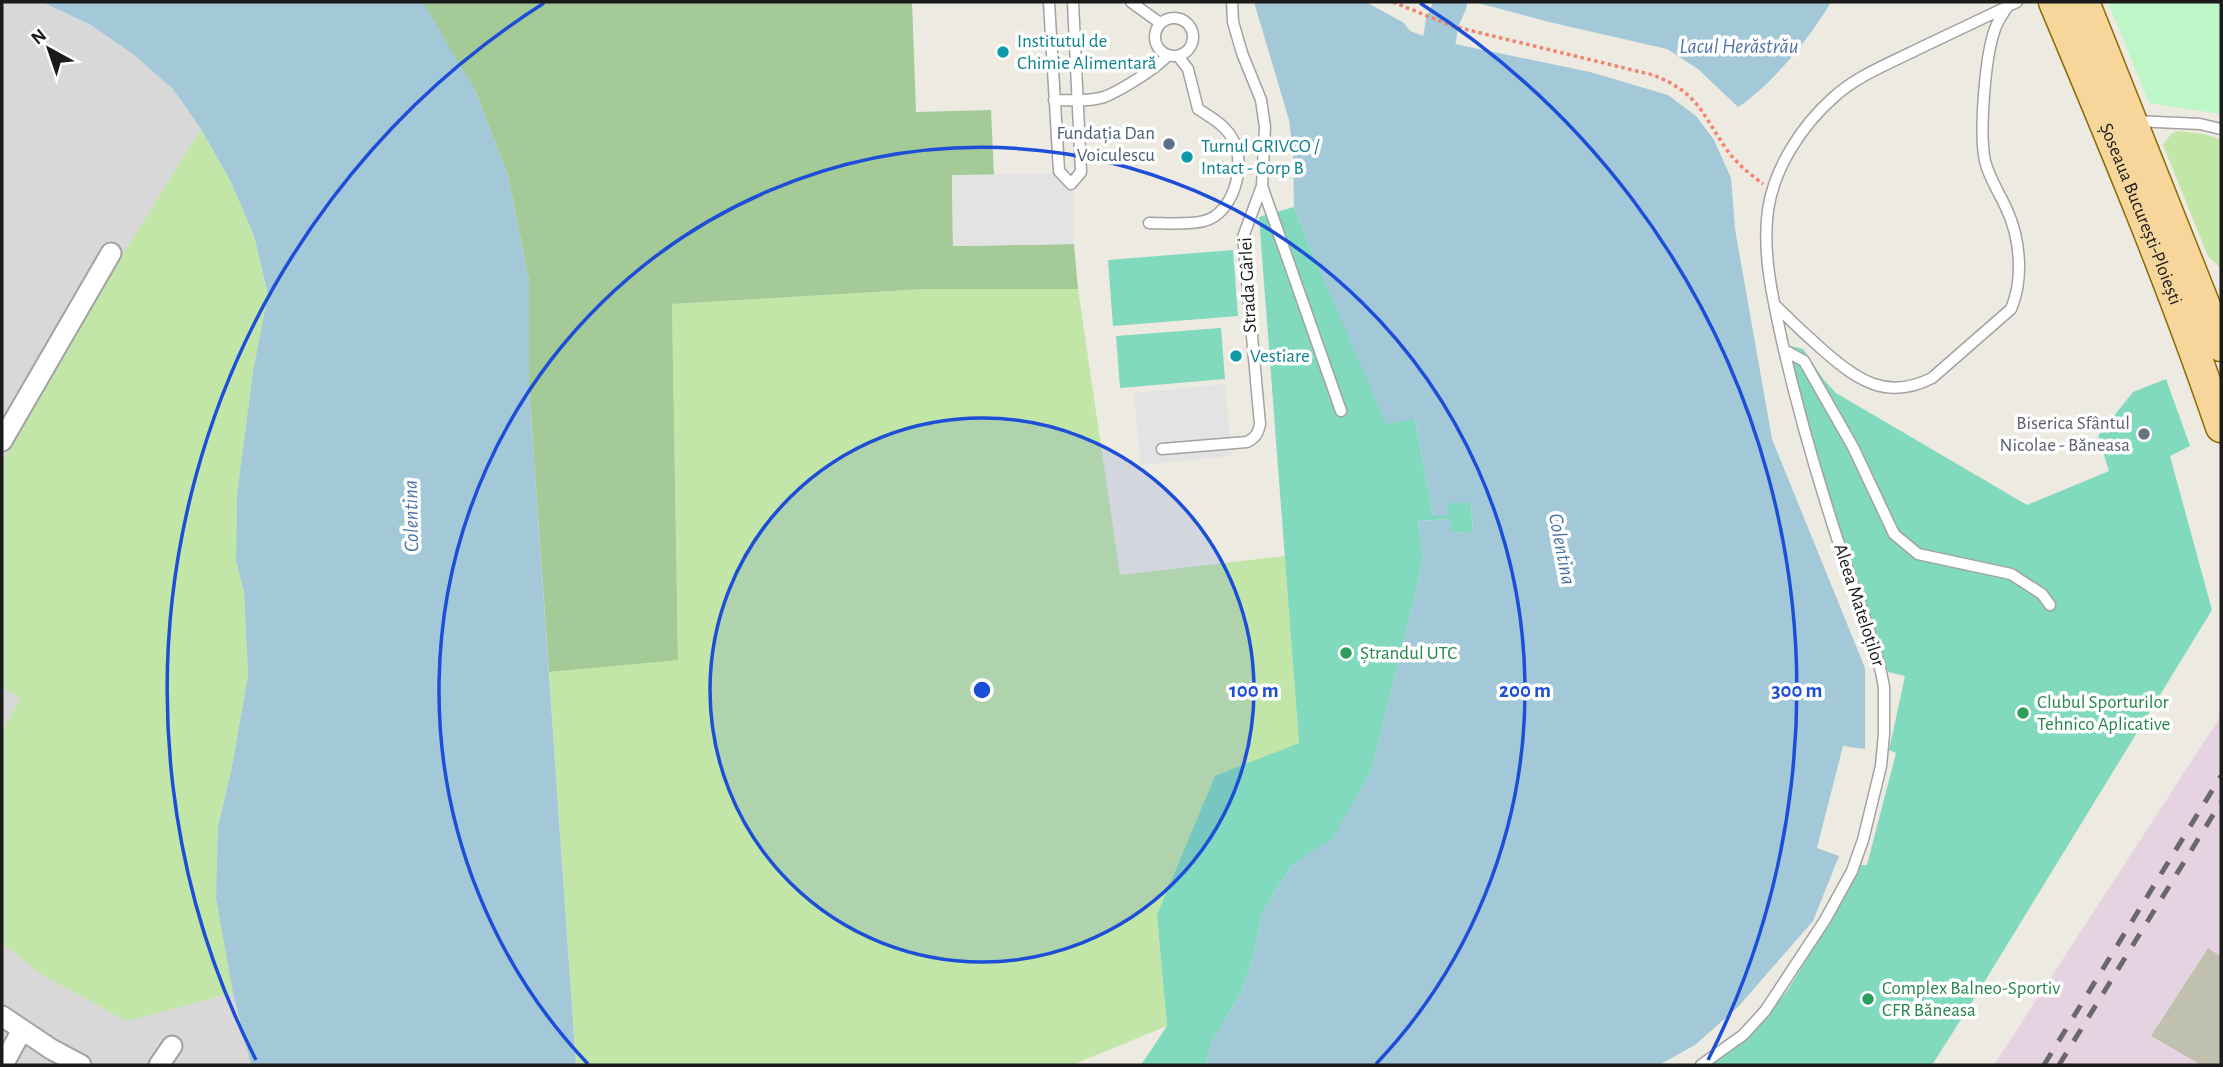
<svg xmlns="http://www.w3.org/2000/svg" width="2223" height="1067" font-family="'Alegreya Sans',sans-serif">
<rect width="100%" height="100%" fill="#edeae1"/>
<path fill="#d9d8d8" d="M 2,2 L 42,2 L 91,25 L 134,55 L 173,88 L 201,129 L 268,296 L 253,371 L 237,495 L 236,560 L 244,592 L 233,993 L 251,1065 L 2,1065 Z"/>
<path fill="#e5d3e1" d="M 2221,716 L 2221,957 L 2207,949 L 2151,1036 L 2199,1064 L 2198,1065 L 1994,1065 Z"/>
<path fill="#bfc0ad" d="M 2208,948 L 2221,957 L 2221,1065 L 2201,1065 L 2151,1036 Z"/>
<path fill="#c2e6a8" d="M 201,129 L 231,182 L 254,236 L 268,296 L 253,371 L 237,495 L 236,560 L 244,592 L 248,675 L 232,767 L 218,827 L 216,898 L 233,993 L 127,1021 L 42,975 L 2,943 L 2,732 L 20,698 L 2,687 L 2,463 L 115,267 Z
M 2178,131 L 2205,134 L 2221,140 L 2221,268 L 2208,256 L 2163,145 L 2171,134 Z
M 925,289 L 1078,289 L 1120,575 L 1285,556 L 1299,744 L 1157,915 L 1167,1026 L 1072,1065 L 576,1065 L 549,672 L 678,659 L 672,304 Z"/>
<path fill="#a3ca97" d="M 421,2 L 912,2 L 916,112 L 991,110 L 994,175 L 952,175 L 953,246 L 1074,244 L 1078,289 L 925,289 L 672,304 L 678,660 L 549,672 L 529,386 L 529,281 L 508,176 L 476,92 Z"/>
<path fill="#bef6c7" d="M 2108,2 L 2221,2 L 2221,114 L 2149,103 Z"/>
<path fill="#81d9be" d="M 1294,207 L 1311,250 L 1415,419 L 1433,516 L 1447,503 L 1471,503 L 1473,533 L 1450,532 L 1450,519 L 1418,521 L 1423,555 L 1419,578 L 1372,769 L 1333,839 L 1292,865 L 1263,911 L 1255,950 L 1243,989 L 1211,1044 L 1206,1065 L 1141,1065 L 1167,1026 L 1157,915 L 1215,776 L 1299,743 L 1259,217 Z
M 1233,250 L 1238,316 L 1113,326 L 1108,260 Z
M 1221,328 L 1225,379 L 1120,388 L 1116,336 Z
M 1787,345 L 1803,349 L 1824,380 L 1836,393 L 2027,505 L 2109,471 L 2098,436 L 2133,392 L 2166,379 L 2190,446 L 2170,456 L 2212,610 L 1969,1007 L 1932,1065 L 1709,1065 L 1745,1041 L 1787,991 L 1830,922 L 1859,865 L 1867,865 L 1896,753 L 1889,750 L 1905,676 L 1888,672 L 1844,543 L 1791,368 Z"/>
<path fill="#e3e3e3" d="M 1074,173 L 1074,244 L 953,246 L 952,175 Z
M 1225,384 L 1232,456 L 1141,465 L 1134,393 Z"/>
<path fill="#a3c9d9" d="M 42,2 L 423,2 L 476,92 L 508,176 L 529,281 L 529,386 L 576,1065 L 251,1065 L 233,993 L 216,898 L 218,827 L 232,767 L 248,675 L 244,592 L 236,560 L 237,495 L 253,371 L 268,295 L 254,236 L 231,182 L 201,129 L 173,89 L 134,55 L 91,25 Z
M 1254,2 L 1366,2 L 1404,23 L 1410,31 L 1426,37 L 1429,33 L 1444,38 L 1445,42 L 1590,72 L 1668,95 L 1696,116 L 1714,140 L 1731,178 L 1735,229 L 1772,439 L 1865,668 L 1865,749 L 1843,746 L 1817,848 L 1839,856 L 1813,921 L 1738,1007 L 1695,1045 L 1659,1065 L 1206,1065 L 1211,1044 L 1243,989 L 1255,950 L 1263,911 L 1292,865 L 1333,838 L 1372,769 L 1419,578 L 1423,555 L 1418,521 L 1450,519 L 1451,532 L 1473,533 L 1471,503 L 1448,503 L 1449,515 L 1433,516 L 1415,419 L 1386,424 L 1311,250 L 1294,207 L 1293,151 L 1289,120 Z
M 1474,2 L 1831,2 C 1812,35 1771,86 1738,107 L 1698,69 L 1667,49 L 1549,22 Z"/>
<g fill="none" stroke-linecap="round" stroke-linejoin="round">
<path stroke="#a3c9d9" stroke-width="33" d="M 1433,82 L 1442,23 L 1451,2"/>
<g stroke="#a2a2a2" stroke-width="13">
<path id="service" d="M 1049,2 L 1059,171 L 1071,184 L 1081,172 L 1073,2
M 1131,2 L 1160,23
M1155 37a19 19 0 1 1 38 0a19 19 0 1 1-38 0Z
M 1054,100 C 1070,100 1089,102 1104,97 C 1120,91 1157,68 1168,55
M 2135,121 L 2200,124 L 2221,129
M 1262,186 L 1341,411
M 1149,223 C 1165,223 1189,225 1204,221 C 1233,214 1246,167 1234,142 C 1227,126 1212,118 1198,109 L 1188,69 L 1178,56
M 1776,306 C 1791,321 1807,336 1824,351 C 1857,380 1887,401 1932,378 L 2011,309 C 2024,279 2020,238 2007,210 C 2000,194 1989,178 1985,161 C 1979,134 1985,56 1995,29 C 1998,20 2003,13 2008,6
M 1784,350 L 1804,361 L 1853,447 L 1894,534 L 1918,554 L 2011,574 L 2042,594 L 2050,605
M 1162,449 L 1247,442 C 1255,438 1258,434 1260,424 L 1243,237 L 1262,186 L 1265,127 L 1261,100 L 1242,53 L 1233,22 L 1232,2
M 1701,1065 L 1743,1035 L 1765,1011 L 1825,920 L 1852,871 L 1863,840 L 1881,766 L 1884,734 L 1884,687 L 1881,672 C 1870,627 1852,584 1838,541 C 1817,477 1797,407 1782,341 C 1773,299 1762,254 1768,210 C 1774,168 1802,125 1834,97 C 1857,76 1888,64 1916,50 C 1950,34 1983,18 2017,2"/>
</g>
<g stroke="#a2a2a2" stroke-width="23">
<path id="minor" d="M 2,441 L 111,253
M 2,1016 L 51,1049 L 81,1065
M 3,1065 L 22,1030
M 159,1065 L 172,1046"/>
</g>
<g stroke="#8c6a06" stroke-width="33">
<g id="primary">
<path id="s1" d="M 2054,2 C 2113,142 2172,283 2221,427"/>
<path d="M 2084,2 L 2221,346"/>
</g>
</g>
<path stroke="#f3836b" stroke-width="3.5" stroke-dasharray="3.5 3.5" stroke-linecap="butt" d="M 1393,2 L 1452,26 L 1653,75 C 1698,92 1702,114 1727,150 C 1736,163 1750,174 1763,184"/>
<use href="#service" stroke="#fff" stroke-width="10"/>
<use href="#minor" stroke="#fff" stroke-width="19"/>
<use href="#primary" stroke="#f7d69b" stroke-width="30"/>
<path stroke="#696969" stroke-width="5" stroke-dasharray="14 14" stroke-linecap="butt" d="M 2044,1065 L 2221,776
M 2059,1065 L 2221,802"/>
</g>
<circle cx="982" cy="690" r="272" fill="#1d4ed8" fill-opacity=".12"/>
<g fill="none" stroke="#1d4ed8" stroke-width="3.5">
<circle cx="982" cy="690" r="272"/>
<path d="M588 1064A543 543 0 1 1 1376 1064"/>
<path d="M256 1060A815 815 0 0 1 544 3M1420 3A815 815 0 0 1 1708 1060"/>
</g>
<g fill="#0f9aa8" stroke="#fff" stroke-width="2.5">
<circle cx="1003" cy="52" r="7"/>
<circle cx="1187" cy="157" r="7"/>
<circle cx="1236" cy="356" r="7"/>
</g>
<circle fill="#5c6f8a" stroke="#fff" stroke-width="2.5" cx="1169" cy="144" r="7"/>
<circle fill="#6b7280" stroke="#fff" stroke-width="2.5" cx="2144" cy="434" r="7"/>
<g fill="#2e9e5b" stroke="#fff" stroke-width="2.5">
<circle cx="1346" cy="653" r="7"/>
<circle cx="2023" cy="713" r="7"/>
<circle cx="1868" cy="999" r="7"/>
</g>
<g text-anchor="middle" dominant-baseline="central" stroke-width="7" stroke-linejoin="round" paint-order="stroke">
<g font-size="19" fill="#0d838f" stroke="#fff" text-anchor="start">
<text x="1017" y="41">Institutul de<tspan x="1017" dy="22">Chimie Alimentară</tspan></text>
<text x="1201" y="146">Turnul GRIVCO /<tspan x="1201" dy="22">Intact - Corp B</tspan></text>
<text x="1250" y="356">Vestiare</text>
</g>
<g font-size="19" fill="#4e5e75" stroke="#fff" text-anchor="end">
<text x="1155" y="133">Fundația Dan<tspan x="1155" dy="22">Voiculescu</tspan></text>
</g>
<g font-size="19" fill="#1b1b1b" stroke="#fff">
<text stroke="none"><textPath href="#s1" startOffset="229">Șoseaua București-Ploiești</textPath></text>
<text transform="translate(1248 285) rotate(-93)">Strada Gârlei</text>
<text transform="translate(1859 605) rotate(72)">Aleea Mateloților</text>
</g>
<g font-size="19" fill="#5b616d" stroke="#fff" text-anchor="end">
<text x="2130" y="423">Biserica Sfântul<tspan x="2130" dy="22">Nicolae - Băneasa</tspan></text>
</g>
<g font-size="19" fill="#27864d" stroke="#fff" text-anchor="start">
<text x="1360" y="653">Ștrandul UTC</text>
<text x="2037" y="702">Clubul Sporturilor<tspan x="2037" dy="22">Tehnico Aplicative</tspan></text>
<text x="1882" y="988">Complex Balneo-Sportiv<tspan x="1882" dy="22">CFR Băneasa</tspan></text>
</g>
<g font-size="21" font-style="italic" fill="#4d73a6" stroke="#fff">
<text x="1739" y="46">Lacul Herăstrău</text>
<text transform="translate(411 516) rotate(-91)">Colentina</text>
<text transform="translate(1562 549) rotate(79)">Colentina</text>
</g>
</g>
<circle cx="982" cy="690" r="10" fill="#1d4ed8" stroke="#fff" stroke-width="3.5"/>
<g font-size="21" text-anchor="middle" font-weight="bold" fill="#1d4ed8" stroke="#fff" stroke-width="7" stroke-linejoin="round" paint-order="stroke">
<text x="1254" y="697">100 m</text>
<text x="1525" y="697">200 m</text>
<text x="1797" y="697">300 m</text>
</g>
<rect width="2223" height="1067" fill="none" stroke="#1b1b1b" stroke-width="7"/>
<g transform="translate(49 49) rotate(320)" stroke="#ffffff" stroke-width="5" paint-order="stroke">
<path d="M0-5L12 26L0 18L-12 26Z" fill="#1b1b1b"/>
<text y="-10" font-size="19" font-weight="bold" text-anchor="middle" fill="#1b1b1b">N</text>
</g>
</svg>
